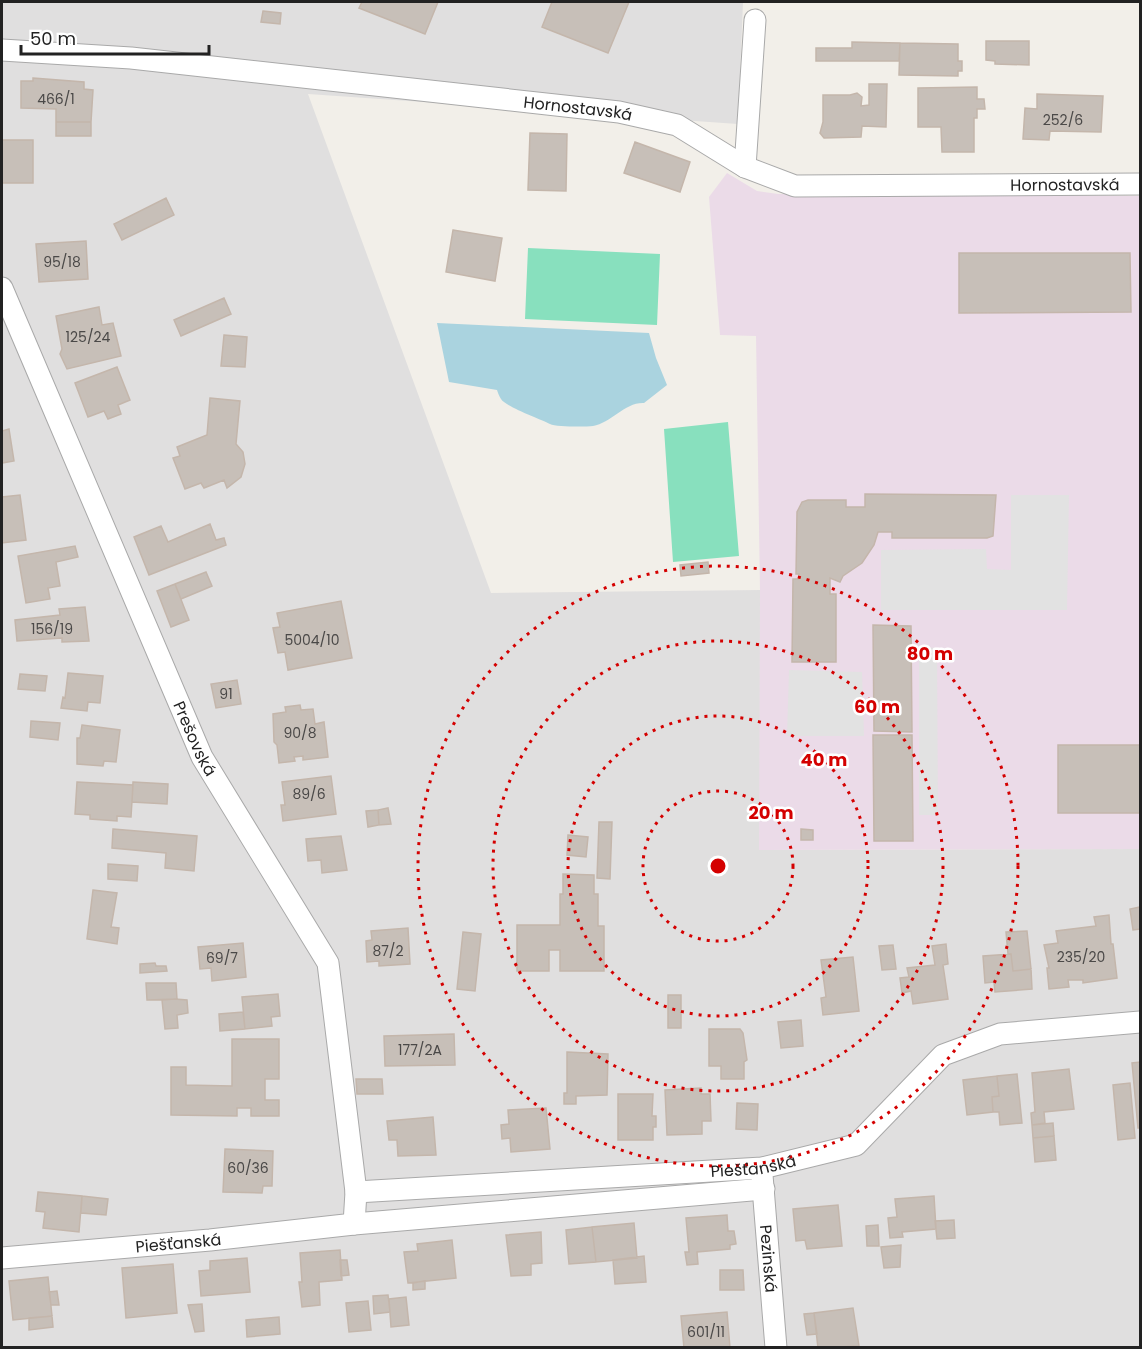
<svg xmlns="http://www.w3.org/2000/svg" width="1142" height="1349" font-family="Poppins,sans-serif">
<rect width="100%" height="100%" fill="#f2efe9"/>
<path fill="#e0dfdf" d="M 2,2 L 743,2 L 738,124 L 308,94 L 491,593 L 760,590 L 760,850 L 1140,849 L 1140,1347 L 2,1348 Z"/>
<path fill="#ebdbe8" d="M 727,173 L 757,191 L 778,194 L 1140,196 L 1140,849 L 759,850 L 760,590 L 756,336 L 720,335 L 709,197 Z"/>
<path fill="#88e0be" d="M 528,248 L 660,254 L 657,325 L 525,319 Z
M 728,422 L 739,556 L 673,562 L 664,429 Z"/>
<path fill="#e2e2e2" d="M 1011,495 L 1069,495 L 1067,610 L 881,610 L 881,550 L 986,549 L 987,569 L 1011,570 Z
M 919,647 L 937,648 L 938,815 L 919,815 Z
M 789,670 L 862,672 L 864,736 L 787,736 Z"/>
<path fill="#aad3df" d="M 437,323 L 649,333 L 656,358 L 667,385 L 644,403 C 625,402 611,423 593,426 C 585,427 556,427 550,424 C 540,419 506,407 501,399 C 499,396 498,393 497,390 L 449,382 Z"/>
<path fill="#c7bfb8" stroke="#c4b6ab" stroke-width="1.5" d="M 362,2 L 438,2 L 425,34 L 359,8 Z
M 552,2 L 629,2 L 608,53 L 542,27 Z
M 263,11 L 281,13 L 280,24 L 261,22 Z
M 986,41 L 1029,41 L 1029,65 L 995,64 L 995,61 L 986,60 Z
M 852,42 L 900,43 L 899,61 L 816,61 L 816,48 L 852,48 Z
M 900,43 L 958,44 L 958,61 L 962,61 L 962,71 L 958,71 L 958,76 L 899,75 Z
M 33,78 L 84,82 L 84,89 L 93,90 L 91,122 L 56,122 L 56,109 L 21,108 L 21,81 L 33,81 Z
M 869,84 L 887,84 L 886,127 L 862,126 L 861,137 L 824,138 L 820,133 L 823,122 L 823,95 L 850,95 L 857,93 L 862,97 L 861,106 L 869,105 Z
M 977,87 L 977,99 L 984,99 L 985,109 L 977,109 L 977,118 L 974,118 L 974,152 L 942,152 L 941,127 L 918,127 L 918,88 Z
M 1037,94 L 1103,96 L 1101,132 L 1050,131 L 1049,140 L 1023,139 L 1025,108 L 1037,109 Z
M 56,122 L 91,122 L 91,136 L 56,136 Z
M 530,133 L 567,134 L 566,191 L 528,190 Z
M 2,140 L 33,140 L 33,183 L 2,183 Z
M 635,142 L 690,162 L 680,192 L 624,173 Z
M 166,198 L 174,215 L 122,240 L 114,224 Z
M 453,230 L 502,238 L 495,281 L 446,272 Z
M 86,241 L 88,279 L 39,282 L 36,244 Z
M 959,253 L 1130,253 L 1131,312 L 959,313 Z
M 224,298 L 231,314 L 181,336 L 174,320 Z
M 99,307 L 102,325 L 113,323 L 121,356 L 67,369 L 60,354 L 62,349 L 56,316 Z
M 224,335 L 247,337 L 245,367 L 221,366 Z
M 117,367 L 130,400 L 118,405 L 121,414 L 108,419 L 104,411 L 88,417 L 75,383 Z
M 210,398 L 240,401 L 236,444 L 243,452 L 245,464 L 241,477 L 227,488 L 224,480 L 204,488 L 201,483 L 185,489 L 173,458 L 180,456 L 177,447 L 207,435 Z
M 9,429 L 14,461 L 2,463 L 2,431 Z
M 865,494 L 996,495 L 993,536 L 987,538 L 892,538 L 892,532 L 878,532 L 874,545 L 862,563 L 843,576 L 840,582 L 830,578 L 830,594 L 836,594 L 836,662 L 792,662 L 793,579 L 799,579 L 799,574 L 796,574 L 797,512 L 802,502 L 808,500 L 846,500 L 846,507 L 865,507 Z
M 20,495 L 26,540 L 2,543 L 2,497 Z
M 210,524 L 216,540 L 224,538 L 226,545 L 149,575 L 134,537 L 161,526 L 168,542 Z
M 75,546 L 78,557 L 56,562 L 60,586 L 48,588 L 50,599 L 26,603 L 18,556 Z
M 708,562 L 709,573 L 681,576 L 680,565 Z
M 206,572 L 212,586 L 181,599 L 175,584 Z
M 175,584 L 189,620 L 171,627 L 157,591 Z
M 341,601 L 352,658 L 288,670 L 285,652 L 278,653 L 273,628 L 280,627 L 277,613 Z
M 85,607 L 89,641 L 62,642 L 62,638 L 17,641 L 15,620 L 60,615 L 59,609 Z
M 873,625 L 911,626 L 912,732 L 874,731 Z
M 68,673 L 103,676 L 100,703 L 88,702 L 87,711 L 61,708 L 63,697 L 65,698 Z
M 20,674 L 47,676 L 45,691 L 18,689 Z
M 237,680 L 241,704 L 216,708 L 211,684 Z
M 300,705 L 301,710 L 313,709 L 315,724 L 324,722 L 328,757 L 303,760 L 303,756 L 294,757 L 295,761 L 279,763 L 277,745 L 274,742 L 273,714 L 286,712 L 285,707 Z
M 31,721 L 60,723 L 58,740 L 30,737 Z
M 82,725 L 120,730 L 116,762 L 104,761 L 103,766 L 77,764 L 77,738 L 80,738 Z
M 873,735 L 912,735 L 913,841 L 874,841 Z
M 1058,745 L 1140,745 L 1140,813 L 1058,813 Z
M 331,776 L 336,814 L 283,821 L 281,805 L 285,805 L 282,782 Z
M 77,782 L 133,785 L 131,817 L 117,816 L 117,821 L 90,819 L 90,815 L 75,814 Z
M 133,782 L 168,784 L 167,804 L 132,802 Z
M 388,808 L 391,824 L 379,825 L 378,810 Z
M 378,810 L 379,825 L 368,827 L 366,811 Z
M 599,822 L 612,822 L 610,879 L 597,878 Z
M 113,829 L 197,836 L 194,871 L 165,868 L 166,853 L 112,848 Z
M 801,829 L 813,830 L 813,840 L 801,840 Z
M 568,835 L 588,837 L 586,857 L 567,855 Z
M 341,836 L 347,870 L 322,873 L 321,860 L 308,861 L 306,839 Z
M 108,864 L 138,866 L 137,881 L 108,879 Z
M 563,874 L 594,875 L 594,894 L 598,894 L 598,926 L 604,926 L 604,971 L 560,971 L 560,950 L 549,950 L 549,971 L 517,971 L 517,925 L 560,925 L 560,894 L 563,894 Z
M 93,890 L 117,893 L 111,927 L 119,928 L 117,944 L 87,939 Z
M 1140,907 L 1140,929 L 1133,930 L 1130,909 Z
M 1109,915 L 1111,944 L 1113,944 L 1117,978 L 1083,983 L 1083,980 L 1068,980 L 1069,987 L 1049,989 L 1047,968 L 1049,968 L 1044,945 L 1058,943 L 1056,931 L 1096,926 L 1094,917 Z
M 408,928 L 410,964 L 379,966 L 379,961 L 367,962 L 366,941 L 372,940 L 371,931 Z
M 1027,931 L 1031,969 L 1013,971 L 1011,954 L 1008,954 L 1006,932 Z
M 463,932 L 481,934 L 475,991 L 457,989 Z
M 243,943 L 246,977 L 212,981 L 211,968 L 200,969 L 198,947 Z
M 946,944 L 948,964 L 943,965 L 948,999 L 913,1004 L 911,991 L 902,993 L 900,978 L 909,977 L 907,968 L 935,965 L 932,946 Z
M 893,945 L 896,969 L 882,970 L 879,946 Z
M 1011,954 L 1013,971 L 1031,969 L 1032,989 L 995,992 L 994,982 L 985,983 L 983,956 Z
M 853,957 L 859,1011 L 823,1015 L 821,998 L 826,997 L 821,960 Z
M 155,963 L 156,966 L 166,966 L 167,971 L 140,973 L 140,964 Z
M 146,983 L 176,983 L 177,999 L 147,1000 Z
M 278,994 L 280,1016 L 271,1017 L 272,1026 L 245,1029 L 242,997 Z
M 668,995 L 681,995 L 681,1028 L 668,1028 Z
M 175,999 L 187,1000 L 188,1013 L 177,1015 L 178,1028 L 165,1029 L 162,1000 Z
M 243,1012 L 245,1029 L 220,1031 L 219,1014 Z
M 801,1020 L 803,1046 L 781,1048 L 778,1022 Z
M 709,1029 L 740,1029 L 743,1033 L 747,1060 L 744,1062 L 744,1079 L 721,1079 L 721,1066 L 709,1066 Z
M 454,1034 L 455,1065 L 385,1066 L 384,1036 Z
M 232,1039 L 279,1039 L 279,1079 L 265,1079 L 265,1100 L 279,1100 L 279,1116 L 251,1116 L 251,1108 L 237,1108 L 237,1116 L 171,1115 L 171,1067 L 186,1067 L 186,1085 L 232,1086 Z
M 567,1052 L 608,1054 L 607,1095 L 576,1096 L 576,1104 L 564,1104 L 564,1093 L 567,1093 Z
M 1140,1062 L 1140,1128 L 1138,1128 L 1132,1063 Z
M 1069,1069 L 1074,1109 L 1044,1112 L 1045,1123 L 1032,1125 L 1031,1113 L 1035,1112 L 1032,1073 Z
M 1017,1074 L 1022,1123 L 1000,1125 L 999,1112 L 993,1112 L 992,1097 L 999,1096 L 997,1076 Z
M 997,1076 L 999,1096 L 992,1097 L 993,1112 L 967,1115 L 963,1080 Z
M 356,1079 L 382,1079 L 383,1094 L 357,1094 Z
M 1130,1083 L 1135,1138 L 1118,1140 L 1113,1085 Z
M 701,1088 L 701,1094 L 710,1094 L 711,1121 L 702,1121 L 702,1134 L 667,1135 L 665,1090 Z
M 618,1094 L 653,1094 L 652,1116 L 656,1116 L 656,1127 L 653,1127 L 653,1140 L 618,1140 Z
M 737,1103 L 758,1104 L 757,1130 L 736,1129 Z
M 546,1108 L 550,1149 L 511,1152 L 510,1138 L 502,1139 L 501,1125 L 509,1124 L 508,1110 Z
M 433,1117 L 436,1155 L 398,1156 L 397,1140 L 389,1140 L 387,1121 Z
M 1053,1123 L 1054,1136 L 1033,1138 L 1032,1125 Z
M 1054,1136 L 1056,1160 L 1035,1162 L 1033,1138 Z
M 225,1149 L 273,1151 L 272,1186 L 263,1186 L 262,1193 L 223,1192 Z
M 38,1192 L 82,1196 L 79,1232 L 43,1228 L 45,1212 L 36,1211 Z
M 82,1196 L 108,1199 L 106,1215 L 81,1213 Z
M 934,1196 L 936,1229 L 902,1232 L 903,1237 L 890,1238 L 888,1218 L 897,1217 L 895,1199 Z
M 838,1205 L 842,1246 L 807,1249 L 805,1240 L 796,1241 L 793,1209 Z
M 727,1215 L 728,1231 L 734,1231 L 736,1244 L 730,1245 L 730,1249 L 697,1252 L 698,1264 L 687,1265 L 685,1252 L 689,1252 L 686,1218 Z
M 954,1220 L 955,1238 L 937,1239 L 935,1221 Z
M 634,1223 L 637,1258 L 596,1262 L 592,1227 Z
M 878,1225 L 879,1246 L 867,1246 L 866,1226 Z
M 592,1227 L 596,1262 L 569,1264 L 566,1230 Z
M 541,1232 L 542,1263 L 531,1264 L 531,1275 L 511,1276 L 506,1235 Z
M 452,1240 L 456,1278 L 408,1283 L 404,1252 L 418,1251 L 417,1244 Z
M 901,1245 L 900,1267 L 884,1268 L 881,1247 Z
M 340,1250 L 342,1280 L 319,1282 L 320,1305 L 302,1307 L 299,1282 L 302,1282 L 300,1253 Z
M 644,1256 L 646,1282 L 615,1284 L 613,1260 Z
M 247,1258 L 250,1292 L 201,1296 L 199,1271 L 210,1270 L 210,1261 Z
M 340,1260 L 347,1260 L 349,1275 L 341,1276 Z
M 173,1264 L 177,1313 L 126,1318 L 122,1268 Z
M 720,1270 L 743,1270 L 744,1290 L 720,1290 Z
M 48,1277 L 52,1316 L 13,1320 L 9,1281 Z
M 425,1281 L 425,1289 L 413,1290 L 413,1283 Z
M 57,1291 L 59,1305 L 51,1305 L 49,1292 Z
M 388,1295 L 390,1312 L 374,1314 L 373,1296 Z
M 406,1297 L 409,1325 L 391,1327 L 389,1299 Z
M 368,1301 L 371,1330 L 349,1332 L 346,1303 Z
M 202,1304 L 204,1331 L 195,1332 L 188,1305 Z
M 853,1308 L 859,1346 L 818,1348 L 814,1313 Z
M 727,1312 L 730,1348 L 684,1348 L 681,1316 Z
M 814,1313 L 817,1334 L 807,1335 L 804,1314 Z
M 52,1316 L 53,1327 L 29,1330 L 29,1318 Z
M 279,1317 L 280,1334 L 247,1337 L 246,1320 Z"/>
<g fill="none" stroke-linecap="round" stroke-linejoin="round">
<g stroke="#a9a9a9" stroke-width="23">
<g id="minor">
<path id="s1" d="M 2,50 L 131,58 L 619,112 L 677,125 L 745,167 L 795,186 L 1140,184"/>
<path d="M 745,167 L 755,20"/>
<path id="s2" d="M 2,288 L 202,757 L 328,963 L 356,1192"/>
<path id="s3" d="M 762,1175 L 776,1348"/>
<path d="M 354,1224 L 764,1189"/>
<path id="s4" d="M 2,1258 L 210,1240 L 354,1224 L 356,1192 L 762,1168 L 856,1145 L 943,1055 L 1000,1034 L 1140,1022"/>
</g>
</g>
<use href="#minor" stroke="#fff" stroke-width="21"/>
</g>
<g fill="none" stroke="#d40000" stroke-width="3" stroke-dasharray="3 6">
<circle cx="718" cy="866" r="75"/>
<circle cx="718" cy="866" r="150"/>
<circle cx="718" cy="866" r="225"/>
<circle cx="718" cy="866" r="300"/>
</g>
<g text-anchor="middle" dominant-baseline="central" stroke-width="5" stroke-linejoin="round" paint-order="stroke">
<g font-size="14" fill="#4b4948">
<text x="56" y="99">466/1</text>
<text x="1063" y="120">252/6</text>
<text x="62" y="262">95/18</text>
<text x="88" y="337">125/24</text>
<text x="52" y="629">156/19</text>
<text x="312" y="640">5004/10</text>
<text x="226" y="694">91</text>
<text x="300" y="733">90/8</text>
<text x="309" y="794">89/6</text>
<text x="388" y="951">87/2</text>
<text x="1081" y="957">235/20</text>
<text x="222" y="958">69/7</text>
<text x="420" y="1050">177/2A</text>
<text x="248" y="1168">60/36</text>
<text x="706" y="1332">601/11</text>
</g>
<g font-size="16" fill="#222" stroke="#fff">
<text stroke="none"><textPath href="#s1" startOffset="579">Hornostavská</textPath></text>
<text stroke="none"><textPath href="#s1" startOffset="1083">Hornostavská</textPath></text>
<text stroke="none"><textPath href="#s2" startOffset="490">Prešovská</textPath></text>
<text stroke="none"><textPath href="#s4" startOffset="784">Piešťanská</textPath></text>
<text stroke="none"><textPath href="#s4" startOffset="177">Piešťanská</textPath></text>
<text stroke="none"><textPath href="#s3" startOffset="84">Pezinská</textPath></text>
</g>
</g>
<circle cx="718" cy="866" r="9" fill="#d40000" stroke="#fff" stroke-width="3"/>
<g font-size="18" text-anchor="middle" font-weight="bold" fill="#d40000" stroke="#fff" stroke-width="5" stroke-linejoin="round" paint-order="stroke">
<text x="930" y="660">80 m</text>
<text x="877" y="713">60 m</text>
<text x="824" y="766">40 m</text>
<text x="771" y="819">20 m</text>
</g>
<rect width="1142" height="1349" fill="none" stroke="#222222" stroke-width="6"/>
<path d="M21 45v9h188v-9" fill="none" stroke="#222222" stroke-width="3"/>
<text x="30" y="45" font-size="18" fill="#222222" stroke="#ffffff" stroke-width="4.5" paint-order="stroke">50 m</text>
</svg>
